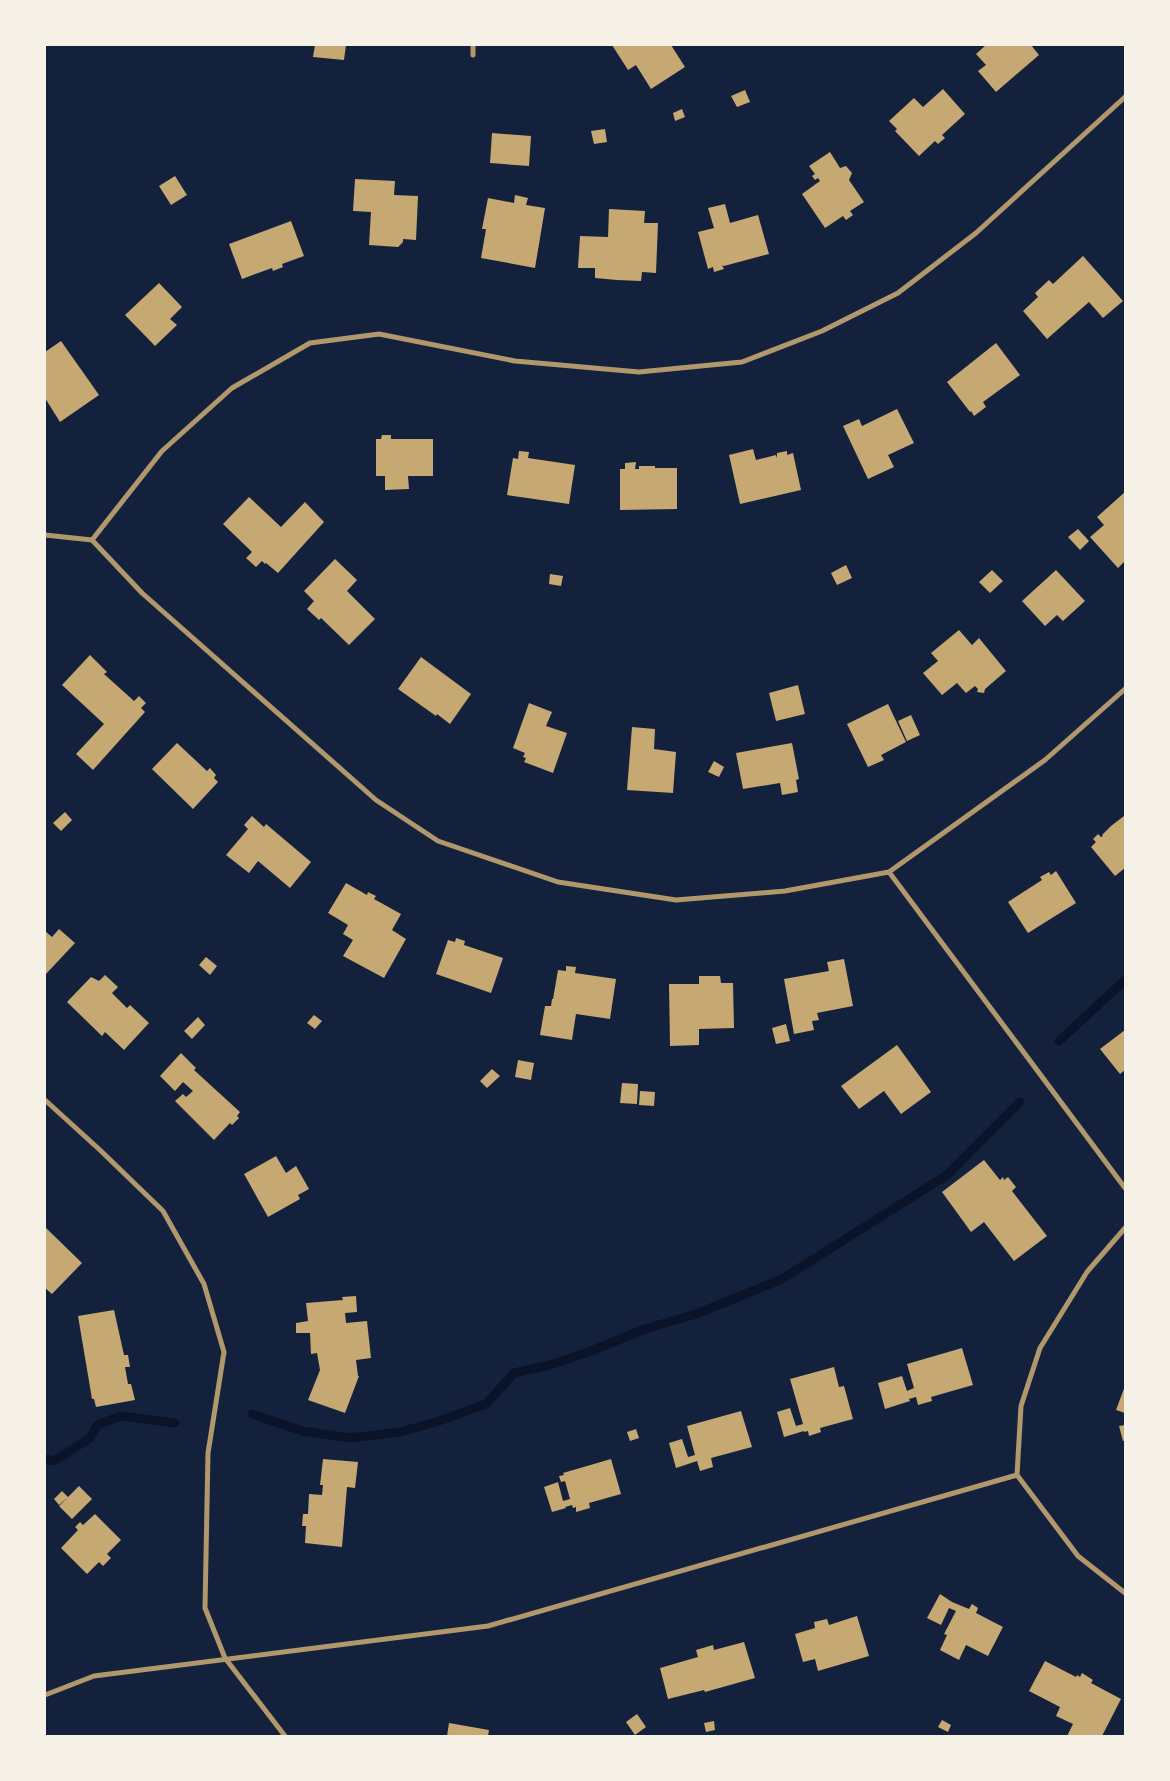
<svg xmlns="http://www.w3.org/2000/svg" width="1170" height="1781" font-family="Raleway,sans-serif">
<rect width="100%" height="100%" fill="#14213d"/>
<g fill="none" stroke-linecap="round" stroke-linejoin="round">
<path stroke="#0b132b" stroke-width="9" d="M 1059,1041 L 1125,980
M 252,1414 L 303,1431 L 350,1438 L 400,1432 L 436,1422 L 486,1404 L 514,1373 L 550,1365 L 591,1351 L 645,1329 L 696,1314 L 782,1279 L 947,1175 L 1020,1102
M 45,1459 L 54,1461 L 90,1438 L 97,1425 L 121,1416 L 175,1423"/>
</g>
<path fill="#c6a872" d="M 315,45 L 346,45 L 344,60 L 313,57 Z
M 612,45 L 671,45 L 685,67 L 651,89 L 636,65 L 628,70 Z
M 986,45 L 1031,45 L 1039,55 L 996,92 L 978,71 L 986,65 L 976,54 Z
M 943,89 L 965,114 L 942,135 L 945,138 L 938,144 L 935,141 L 919,156 L 895,131 L 897,129 L 889,121 L 914,98 L 923,107 Z
M 745,90 L 750,102 L 737,107 L 731,96 Z
M 682,109 L 685,117 L 675,121 L 673,113 Z
M 605,129 L 607,142 L 594,144 L 591,131 Z
M 492,133 L 531,136 L 529,166 L 490,163 Z
M 830,152 L 840,168 L 846,166 L 852,173 L 849,180 L 864,202 L 850,211 L 853,215 L 846,220 L 843,216 L 825,228 L 802,194 L 820,181 L 818,178 L 815,180 L 812,176 L 815,174 L 809,166 Z
M 175,176 L 187,195 L 171,205 L 159,186 Z
M 355,179 L 395,181 L 394,195 L 418,196 L 416,240 L 403,239 L 403,242 L 398,247 L 369,245 L 371,212 L 353,211 Z
M 515,195 L 528,198 L 526,205 L 545,208 L 535,268 L 481,258 L 486,229 L 482,229 L 488,198 L 514,203 Z
M 725,204 L 730,223 L 758,215 L 769,254 L 724,266 L 722,265 L 724,269 L 714,272 L 713,267 L 708,269 L 698,232 L 714,228 L 708,208 Z
M 609,209 L 645,211 L 644,223 L 658,223 L 656,273 L 642,272 L 641,281 L 617,280 L 595,278 L 595,268 L 578,268 L 580,236 L 608,237 Z
M 291,221 L 304,256 L 282,264 L 283,267 L 273,271 L 272,268 L 242,279 L 229,244 Z
M 1083,256 L 1123,301 L 1103,318 L 1089,302 L 1047,339 L 1023,311 L 1038,297 L 1035,293 L 1049,280 L 1053,284 Z
M 159,283 L 182,307 L 170,319 L 177,325 L 155,346 L 125,315 Z
M 61,341 L 99,395 L 60,422 L 45,398 L 45,352 Z
M 996,343 L 1020,375 L 983,402 L 986,407 L 974,416 L 971,411 L 970,412 L 947,382 Z
M 897,409 L 914,443 L 888,455 L 894,467 L 868,479 L 843,426 L 859,419 L 862,426 Z
M 382,435 L 391,435 L 391,439 L 433,439 L 433,476 L 408,476 L 409,489 L 385,490 L 385,476 L 376,476 L 376,439 L 381,439 Z
M 753,449 L 756,460 L 776,455 L 777,458 L 777,453 L 787,451 L 787,455 L 793,453 L 801,490 L 740,504 L 729,455 Z
M 519,451 L 529,452 L 528,458 L 575,465 L 569,504 L 507,495 L 513,458 L 518,459 Z
M 636,462 L 635,469 L 639,469 L 639,466 L 655,466 L 655,468 L 677,468 L 677,509 L 620,510 L 620,469 L 625,469 L 625,463 Z
M 1125,492 L 1125,561 L 1118,568 L 1090,537 L 1104,525 L 1097,517 Z
M 249,497 L 281,527 L 305,502 L 324,522 L 278,573 L 266,563 L 265,564 L 262,561 L 256,567 L 246,558 L 252,552 L 223,524 Z
M 1078,529 L 1089,541 L 1080,550 L 1068,537 Z
M 335,559 L 357,580 L 347,591 L 375,619 L 349,645 L 321,618 L 319,620 L 307,609 L 314,601 L 304,591 Z
M 846,565 L 852,578 L 837,585 L 831,573 Z
M 992,570 L 1003,581 L 990,593 L 979,582 Z
M 1056,570 L 1085,601 L 1063,621 L 1057,615 L 1045,626 L 1022,601 Z
M 550,574 L 563,576 L 561,586 L 549,584 Z
M 959,630 L 972,645 L 979,638 L 1006,671 L 985,689 L 984,693 L 977,692 L 978,689 L 975,686 L 966,693 L 957,683 L 942,695 L 923,673 L 938,661 L 931,653 Z
M 90,655 L 107,672 L 104,674 L 134,701 L 139,696 L 146,703 L 141,708 L 145,712 L 93,770 L 76,754 L 104,724 L 62,685 Z
M 421,657 L 471,694 L 450,724 L 437,714 L 436,716 L 398,689 Z
M 798,685 L 805,714 L 776,721 L 769,693 Z
M 529,703 L 552,712 L 546,726 L 567,733 L 553,773 L 524,762 L 526,758 L 523,757 L 525,753 L 513,748 Z
M 888,704 L 906,742 L 881,755 L 884,760 L 868,767 L 847,724 Z
M 911,715 L 920,735 L 907,741 L 898,721 Z
M 632,727 L 655,729 L 654,749 L 676,752 L 673,793 L 627,790 Z
M 177,743 L 207,771 L 210,768 L 216,775 L 214,778 L 218,782 L 193,809 L 152,769 Z
M 792,743 L 799,779 L 796,780 L 798,792 L 782,795 L 780,783 L 743,789 L 736,753 Z
M 714,761 L 724,767 L 719,777 L 708,772 Z
M 65,812 L 72,820 L 61,831 L 53,823 Z
M 252,816 L 264,827 L 266,824 L 311,862 L 290,888 L 258,861 L 249,873 L 226,855 L 248,829 L 244,825 Z
M 1124,816 L 1125,868 L 1115,876 L 1091,847 L 1096,842 L 1093,839 L 1098,834 L 1101,837 L 1103,836 L 1102,835 L 1111,826 Z
M 1056,871 L 1076,903 L 1028,933 L 1008,902 L 1042,880 L 1040,877 L 1049,872 L 1051,875 Z
M 346,883 L 367,895 L 368,892 L 376,896 L 374,899 L 401,914 L 392,930 L 406,939 L 384,978 L 343,956 L 353,940 L 343,934 L 348,925 L 328,913 Z
M 59,929 L 75,943 L 45,975 L 45,931 L 52,937 Z
M 456,938 L 465,941 L 464,945 L 503,958 L 491,993 L 436,974 L 448,940 L 455,942 Z
M 206,957 L 217,966 L 210,975 L 199,965 Z
M 844,959 L 853,1006 L 817,1013 L 819,1020 L 812,1021 L 814,1030 L 794,1034 L 784,979 L 829,971 L 827,962 Z
M 566,966 L 576,967 L 575,973 L 616,979 L 610,1019 L 576,1014 L 572,1040 L 540,1035 L 545,1006 L 551,1006 L 552,999 L 553,999 L 558,970 L 566,971 Z
M 105,975 L 118,987 L 112,993 L 127,1008 L 130,1005 L 149,1023 L 124,1050 L 105,1032 L 102,1036 L 67,1002 L 91,977 L 99,981 Z
M 699,976 L 720,976 L 721,983 L 733,983 L 734,1028 L 699,1029 L 699,1045 L 670,1046 L 669,984 L 699,984 Z
M 314,1015 L 322,1021 L 315,1029 L 307,1023 Z
M 198,1017 L 205,1025 L 192,1039 L 184,1031 Z
M 786,1024 L 790,1041 L 776,1044 L 772,1028 Z
M 1125,1030 L 1125,1070 L 1120,1074 L 1100,1049 Z
M 897,1045 L 931,1092 L 901,1114 L 884,1091 L 859,1109 L 841,1086 Z
M 181,1053 L 196,1068 L 194,1070 L 240,1112 L 237,1116 L 239,1118 L 232,1125 L 230,1123 L 214,1140 L 175,1101 L 183,1094 L 186,1097 L 193,1091 L 183,1082 L 175,1091 L 160,1076 Z
M 518,1060 L 534,1063 L 531,1080 L 515,1077 Z
M 492,1069 L 500,1076 L 487,1088 L 480,1081 Z
M 622,1083 L 638,1084 L 637,1104 L 620,1103 Z
M 640,1091 L 655,1092 L 654,1106 L 639,1105 Z
M 276,1156 L 286,1173 L 296,1166 L 309,1189 L 298,1195 L 300,1199 L 268,1217 L 244,1174 Z
M 984,1160 L 1000,1180 L 1003,1177 L 1004,1180 L 1008,1177 L 1016,1187 L 1012,1191 L 1047,1236 L 1014,1261 L 984,1222 L 971,1232 L 942,1192 Z
M 45,1227 L 82,1263 L 52,1294 L 45,1288 Z
M 356,1296 L 357,1312 L 345,1313 L 346,1323 L 367,1321 L 371,1358 L 356,1360 L 358,1376 L 359,1376 L 345,1413 L 308,1400 L 320,1370 L 317,1353 L 311,1354 L 310,1333 L 296,1333 L 296,1323 L 308,1321 L 306,1303 L 343,1300 L 342,1297 Z
M 114,1310 L 124,1355 L 128,1355 L 130,1367 L 125,1367 L 128,1384 L 131,1384 L 135,1400 L 96,1407 L 94,1399 L 92,1399 L 78,1316 Z
M 962,1348 L 973,1385 L 931,1397 L 932,1401 L 918,1405 L 916,1397 L 909,1399 L 910,1401 L 885,1409 L 878,1383 L 902,1376 L 907,1391 L 914,1388 L 907,1364 Z
M 834,1367 L 839,1387 L 844,1386 L 853,1419 L 820,1428 L 821,1432 L 809,1436 L 808,1431 L 804,1432 L 804,1431 L 784,1437 L 777,1412 L 790,1408 L 796,1426 L 803,1424 L 790,1379 Z
M 1125,1386 L 1125,1413 L 1116,1410 Z
M 741,1411 L 752,1447 L 711,1458 L 713,1467 L 700,1471 L 697,1461 L 676,1468 L 669,1443 L 682,1439 L 688,1457 L 695,1455 L 687,1426 Z
M 1125,1425 L 1125,1440 L 1123,1441 L 1119,1426 Z
M 636,1429 L 639,1438 L 630,1441 L 627,1432 Z
M 323,1459 L 358,1462 L 355,1488 L 347,1487 L 342,1547 L 305,1543 L 306,1526 L 302,1526 L 303,1514 L 308,1514 L 309,1494 L 322,1495 L 323,1485 L 320,1485 Z
M 611,1459 L 621,1494 L 589,1503 L 590,1508 L 576,1512 L 576,1507 L 573,1508 L 572,1505 L 565,1507 L 566,1508 L 552,1512 L 544,1487 L 558,1482 L 563,1501 L 570,1499 L 565,1481 L 561,1482 L 559,1476 L 564,1475 L 563,1473 Z
M 79,1486 L 92,1499 L 72,1519 L 59,1506 Z
M 62,1491 L 68,1497 L 59,1505 L 54,1499 Z
M 95,1514 L 121,1540 L 107,1554 L 111,1558 L 103,1566 L 99,1562 L 87,1574 L 61,1548 L 78,1530 L 75,1527 L 80,1522 L 83,1525 Z
M 940,1594 L 952,1602 L 969,1609 L 972,1604 L 978,1608 L 976,1613 L 1003,1627 L 988,1656 L 966,1645 L 959,1660 L 940,1650 L 947,1635 L 944,1634 L 956,1611 L 949,1608 L 941,1625 L 927,1618 Z
M 857,1616 L 869,1656 L 818,1671 L 815,1659 L 803,1662 L 795,1634 L 815,1628 L 814,1622 L 827,1619 L 829,1625 Z
M 744,1642 L 755,1678 L 705,1692 L 704,1690 L 668,1699 L 660,1668 L 698,1657 L 696,1650 L 713,1645 L 714,1650 Z
M 1045,1661 L 1076,1677 L 1077,1675 L 1080,1677 L 1082,1673 L 1093,1680 L 1091,1683 L 1121,1699 L 1102,1736 L 1067,1736 L 1073,1724 L 1056,1716 L 1060,1707 L 1029,1691 Z
M 637,1714 L 646,1727 L 635,1735 L 626,1722 Z
M 942,1720 L 951,1725 L 948,1732 L 938,1727 Z
M 714,1721 L 715,1730 L 706,1732 L 704,1723 Z
M 449,1723 L 489,1730 L 488,1736 L 447,1736 Z"/>
<g fill="none" stroke-linecap="round" stroke-linejoin="round">
<path stroke="#b1986c" stroke-width="5" d="M 473,45 L 473,55
M 45,535 L 92,540
M 92,540 L 142,593 L 376,800 L 438,841 L 558,882 L 676,900 L 785,891 L 889,872 L 1045,760 L 1125,689
M 92,540 L 162,451 L 232,388 L 310,343 L 379,334 L 515,361 L 639,372 L 742,362 L 822,331 L 898,293 L 976,233 L 1125,97
M 889,872 L 1125,1188
M 45,1100 L 101,1151 L 163,1211 L 204,1284 L 224,1352 L 208,1453 L 205,1608 L 225,1658 L 285,1736
M 1017,1475 L 1021,1406 L 1040,1348 L 1087,1272 L 1125,1228
M 1017,1475 L 1078,1556 L 1125,1593
M 45,1695 L 94,1676 L 488,1626 L 1017,1475"/>
</g>
<rect width="1170" height="1781" fill="none" stroke="#f6f1e7" stroke-width="92"/>
</svg>
